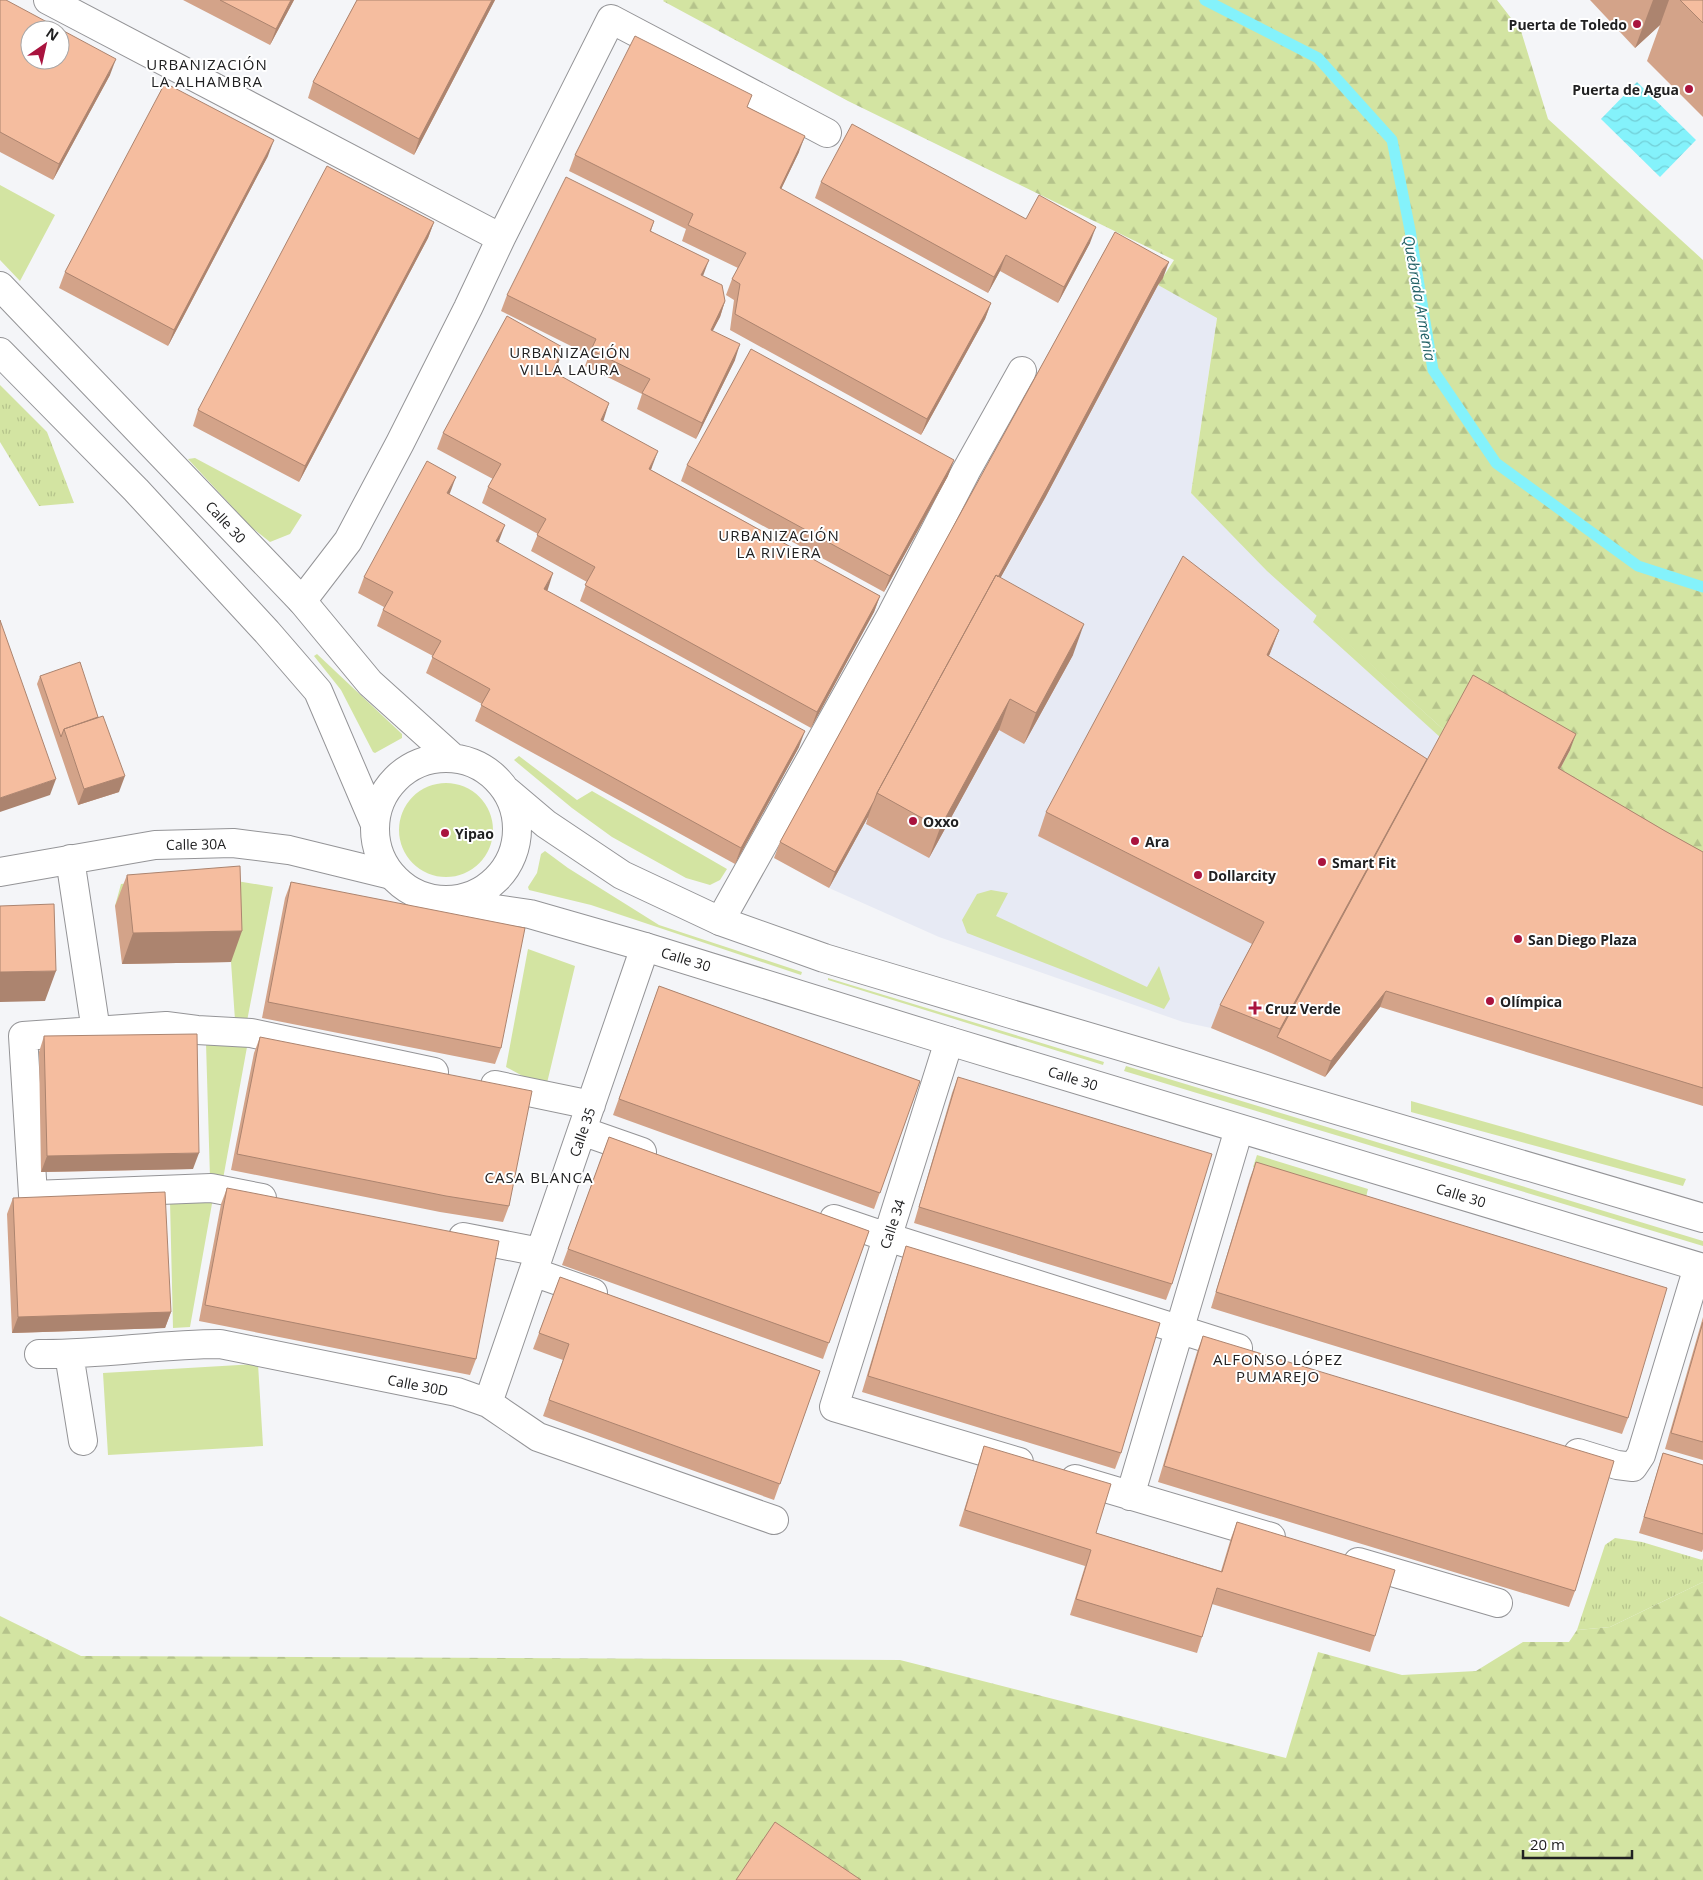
<svg xmlns="http://www.w3.org/2000/svg" width="1703" height="1880" font-family="'Open Sans',sans-serif">
<defs>
<pattern id="grass-tufts" width="24" height="20" patternUnits="userSpaceOnUse" patternTransform="scale(1.25)"><rect width="24" height="20" fill="#d3e4a2"/><path d="M3 7l-1-3M5 7V3M7 7l1-3M15 17l-1-3M17 17v-4M19 17l1-3" fill="none" stroke="#b5c38b"/></pattern>
<pattern id="forest-firs" width="22" height="20" patternUnits="userSpaceOnUse" patternTransform="scale(1.25)"><rect width="22" height="20" fill="#d3e4a2"/><path d="M5 1l3.5 6h-7zM16 11l3.5 6h-7z" fill="#b5c38b"/></pattern>
<pattern id="water-waves" width="16" height="10" patternUnits="userSpaceOnUse" patternTransform="scale(1.25)"><rect width="16" height="10" fill="#84f2fb"/><path d="M0 5q4-4 8 0t8 0" fill="none" stroke="#72cfd7"/></pattern>
</defs>
<rect width="100%" height="100%" fill="#f4f5f8"/>
<path fill="#e7eaf4" d="M 1158,285 L 1217,317 L 1191,493 L 1317,615 L 1445,731 L 1271,1053 L 1211,1028 L 1183,1022 L 939,937 L 829,888 L 1030,526 Z"/>
<path fill="url(#grass-tufts)" d="M 0,385 L 47,432 L 74,503 L 39,506 L 0,442 Z
M 1615,1538 L 1642,1542 L 1702,1560 L 1703,1558 L 1703,1582 L 1610,1627 L 1577,1630 L 1605,1545 Z"/>
<path fill="url(#forest-firs)" d="M 664,0 L 1497,0 L 1521,31 L 1548,119 L 1703,260 L 1703,871 L 1552,784 L 1570,750 L 1445,731 L 1267,571 L 1191,493 L 1217,318 L 1158,285 L 1174,260 L 848,101 L 663,1 Z
M 1703,1582 L 1703,1880 L 0,1880 L 0,1616 L 81,1656 L 900,1660 L 1286,1758 L 1318,1652 L 1402,1675 L 1476,1671 L 1523,1642 L 1569,1642 L 1577,1630 L 1610,1627 Z"/>
<path fill="#d3e4a2" d="M 0,185 L 55,215 L 20,281 L 0,260 Z
M 195,458 L 302,515 L 290,534 L 270,542 L 251,527 L 188,459 Z
M 1317,615 L 1445,731 L 1441,738 L 1313,622 Z
M 317,654 L 402,734 L 402,738 L 375,753 L 373,752 L 341,690 L 314,656 Z
M 519,756 L 577,800 L 592,791 L 727,869 L 720,880 L 710,885 L 686,878 L 612,837 L 572,808 L 514,760 Z
M399 830a47 47 0 1 1 94 0a47 47 0 1 1-94 0Z
M 545,851 L 568,868 L 659,925 L 802,972 L 801,975 L 591,905 L 529,890 L 528,887 L 537,873 L 541,854 Z
M 201,875 L 273,887 L 247,1021 L 235,1020 L 231,962 L 115,906 L 121,884 Z
M 991,890 L 1008,893 L 996,916 L 1147,987 L 1159,966 L 1170,999 L 1164,1009 L 967,933 L 962,920 L 977,894 Z
M 528,949 L 575,966 L 547,1083 L 530,1080 L 506,1067 Z
M 828,978 L 1104,1062 L 1103,1065 L 828,980 Z
M 206,1043 L 247,1047 L 223,1179 L 210,1178 Z
M 1126,1066 L 1703,1241 L 1703,1246 L 1124,1071 Z
M 1411,1101 L 1686,1179 L 1683,1186 L 1411,1112 Z
M 1257,1155 L 1368,1189 L 1365,1201 L 1253,1167 Z
M 213,1198 L 190,1327 L 173,1328 L 170,1201 Z
M 258,1364 L 263,1446 L 108,1455 L 103,1373 Z"/>
<path fill="url(#water-waves)" d="M 1637,82 L 1696,140 L 1660,177 L 1601,119 Z"/>
<g fill="none" stroke-linecap="round" stroke-linejoin="round">
<path stroke="#84f2fb" stroke-width="11" d="M 1205,0 L 1318,58 L 1392,140 L 1410,230 L 1433,370 L 1496,463 L 1638,566 L 1703,587"/>
<g stroke="#949497" stroke-width="30">
<path id="minor" d="M 48,0 L 501,238
M 302,601 L 348,541 L 400,443 L 468,308 L 501,238 L 611,19 L 827,133
M 70,859 L 96,1031
M 0,872 L 155,845 L 233,843 L 289,850 L 391,875
M 720,921 L 892,614 L 966,471 L 1022,371
M 949,1041 L 834,1407 L 1019,1462
M 495,1085 L 591,1105
M 582,1131 L 642,1152
M 262,1198 L 211,1188 L 33,1195 L 23,1036 L 166,1026 L 197,1030 L 251,1033 L 434,1072
M 834,1219 L 887,1237 L 1238,1348
M 463,1237 L 540,1252
M 533,1272 L 593,1293
M 39,1354 C 100,1355 159,1344 220,1344 L 457,1392 L 488,1403 L 538,1437 L 774,1520
M 69,1354 L 83,1441
M 488,1403 L 645,947
M 1578,1453 L 1617,1465 L 1633,1467 L 1641,1455 L 1698,1267
M 1075,1479 L 1271,1537
M 1130,1496 L 1239,1129
M 1358,1562 L 1498,1603"/>
</g>
<g stroke="#949497" stroke-width="30">
<path id="major" d="M 0,286 L 302,601 L 370,683 L 452,757
M 0,352 L 136,490 L 267,632 L 318,691 L 374,822
M375 829a71 71 0 1 1 142 0a71 71 0 1 1-142 0Z
M 507,791 L 546,824 L 622,875 L 720,921 L 824,958 L 1011,1014 L 1703,1218
M 440,901 L 530,914 L 645,947 L 949,1041 L 1703,1268"/>
</g>
<use href="#minor" stroke="#fff" stroke-width="28"/>
<use href="#major" stroke="#fff" stroke-width="28"/>
</g>
<path fill="#d3a389" d="M 0,0 L 110,75 L 53,180 L 0,152 Z
M 183,0 L 294,0 L 270,45 Z
M 357,0 L 495,0 L 414,155 L 308,98 L 313,82 Z
M 1590,0 L 1703,0 L 1703,117 L 1647,61 L 1660,25 L 1635,48 Z
M 748,107 L 799,152 L 781,189 L 991,303 L 985,319 L 921,435 L 730,330 L 734,300 L 726,295 L 732,279 L 738,268 L 682,241 L 686,229 L 569,171 L 575,155 Z
M 268,156 L 168,346 L 59,288 L 65,272 Z
M 821,182 L 1026,219 L 1090,243 L 1058,303 L 1000,271 L 988,293 L 815,198 Z
M 654,221 L 651,231 L 703,276 L 725,301 L 720,317 L 712,331 L 735,360 L 696,439 L 637,409 L 642,394 L 585,366 L 589,355 L 501,311 L 507,295 Z
M 434,222 L 428,238 L 299,482 L 193,426 L 198,410 Z
M 1115,232 L 1163,278 L 1158,285 L 1045,498 L 1000,578 L 1073,655 L 1024,744 L 999,730 L 929,858 L 866,824 L 868,817 L 829,888 L 774,858 L 780,842 Z
M 558,364 L 554,373 L 604,419 L 603,421 L 652,467 L 651,470 L 880,596 L 874,612 L 811,728 L 580,601 L 587,582 L 531,551 L 538,534 L 482,503 L 488,487 L 493,479 L 437,449 L 443,433 Z
M 687,465 L 948,476 L 884,592 L 681,481 Z
M 450,493 L 449,494 L 499,541 L 498,542 L 548,589 L 547,591 L 799,747 L 735,864 L 475,721 L 482,704 L 426,673 L 433,656 L 377,626 L 384,607 L 358,593 L 364,577 Z
M 1279,630 L 1269,656 L 1427,759 L 1425,764 L 1570,750 L 1560,769 L 1665,831 L 1703,852 L 1703,1106 L 1380,1007 L 1325,1077 L 1271,1053 L 1211,1028 L 1220,1005 L 1252,944 L 1038,836 L 1046,812 Z
M 40,676 L 98,717 L 119,792 L 78,805 L 37,684 Z
M 127,875 L 231,962 L 122,964 L 115,906 Z
M 291,882 L 501,1048 L 495,1064 L 262,1018 L 285,898 Z
M 659,986 L 920,1081 L 874,1209 L 613,1115 Z
M 44,1036 L 193,1169 L 41,1172 L 39,1052 Z
M 260,1037 L 509,1206 L 503,1222 L 440,1212 L 231,1170 L 254,1053 Z
M 958,1077 L 1172,1284 L 1166,1300 L 914,1223 L 952,1093 Z
M 609,1137 L 869,1231 L 823,1359 L 562,1265 Z
M 1256,1162 L 1628,1418 L 1622,1434 L 1211,1308 L 1250,1178 Z
M 227,1188 L 476,1359 L 470,1375 L 199,1321 L 221,1204 Z
M 13,1198 L 171,1312 L 165,1328 L 12,1333 L 7,1214 Z
M 906,1246 L 1121,1453 L 1115,1469 L 862,1392 L 901,1262 Z
M 560,1277 L 820,1371 L 774,1500 L 543,1416 L 563,1360 L 533,1349 Z
M 1703,1317 L 1703,1460 L 1665,1449 Z
M 1203,1336 L 1575,1591 L 1569,1607 L 1158,1482 L 1197,1352 Z
M 984,1446 L 1096,1533 L 1221,1571 L 1231,1538 L 1237,1522 L 1375,1636 L 1370,1652 L 1212,1604 L 1202,1637 L 1197,1653 L 1070,1615 L 1085,1566 L 959,1526 Z
M 1663,1453 L 1703,1465 L 1703,1549 L 1702,1552 L 1639,1533 L 1658,1469 Z"/>
<path fill="#ac846f" d="M 291,0 L 294,0 L 270,45 L 276,29 Z
M 492,0 L 495,0 L 414,155 L 419,139 Z
M 1653,0 L 1669,0 L 1660,25 L 1635,48 Z
M 116,59 L 110,75 L 53,180 L 59,164 Z
M 805,136 L 799,152 L 774,204 L 780,188 Z
M 274,140 L 268,156 L 168,346 L 174,330 Z
M 434,222 L 428,238 L 299,482 L 305,466 Z
M 1096,227 L 1090,243 L 1058,303 L 1064,287 Z
M 1006,255 L 1000,271 L 988,293 L 994,277 Z
M 709,260 L 703,276 L 701,275 Z
M 1169,262 L 1163,278 L 1158,285 L 1045,498 L 880,795 L 1163,269 Z
M 725,301 L 720,317 L 705,346 L 711,330 Z
M 991,303 L 985,319 L 921,435 L 927,419 Z
M 740,344 L 735,360 L 696,439 L 702,423 Z
M 564,348 L 558,364 L 546,387 L 552,371 Z
M 609,403 L 604,419 L 595,436 L 601,420 Z
M 658,451 L 652,467 L 643,485 L 649,469 Z
M 954,460 L 948,476 L 884,592 L 890,576 Z
M 456,477 L 450,493 L 441,509 L 447,493 Z
M 505,525 L 499,541 L 490,557 L 496,541 Z
M 553,573 L 548,589 L 539,605 L 544,589 Z
M 880,596 L 874,612 L 811,728 L 817,712 Z
M 1084,624 L 1073,655 L 1024,744 L 1036,713 Z
M 1279,630 L 1270,653 L 1258,678 L 1267,655 Z
M 1010,699 L 999,730 L 929,858 L 940,828 Z
M 805,731 L 799,747 L 735,864 L 741,848 Z
M 1576,734 L 1570,750 L 1552,784 L 1558,768 Z
M 1427,759 L 1419,782 L 1277,1037 L 1280,1029 Z
M 125,776 L 119,792 L 78,805 L 84,789 Z
M 56,779 L 50,795 L 0,812 L 0,798 Z
M 874,801 L 868,817 L 829,888 L 835,872 Z
M 242,931 L 231,962 L 122,964 L 133,933 Z
M 56,971 L 45,1001 L 0,1002 L 0,972 Z
M 1386,991 L 1380,1007 L 1325,1077 L 1331,1061 Z
M 199,1153 L 193,1169 L 41,1172 L 47,1156 Z
M 171,1312 L 165,1328 L 12,1333 L 18,1317 Z"/>
<path fill="#f5bd9f" stroke="#ac846f" fill-rule="evenodd" d="M 0,0 L 6,0 L 116,59 L 59,164 L 0,132 ZM 30,30 L 60,30 L 60,60 L 30,60 Z
M 220,0 L 291,0 L 276,29 Z
M 357,0 L 492,0 L 419,139 L 313,82 Z
M 1680,0 L 1703,0 L 1703,23 Z
M 635,36 L 752,95 L 747,107 L 805,136 L 780,188 L 991,303 L 927,419 L 735,314 L 740,284 L 732,279 L 746,253 L 688,225 L 693,214 L 575,155 Z
M 165,83 L 274,140 L 174,330 L 65,272 Z
M 852,124 L 1026,219 L 1039,195 L 1096,227 L 1064,287 L 1006,255 L 994,277 L 821,182 Z
M 327,166 L 434,222 L 305,466 L 198,410 Z
M 566,177 L 654,221 L 650,231 L 709,260 L 701,275 L 722,285 L 725,301 L 711,330 L 740,344 L 702,423 L 642,393 L 650,379 L 591,350 L 596,339 L 507,295 Z
M 1115,232 L 1169,262 L 1163,269 L 1050,482 L 998,577 L 996,575 L 877,793 L 874,801 L 835,872 L 780,842 Z
M 507,316 L 564,348 L 552,371 L 609,403 L 601,420 L 658,451 L 649,469 L 880,596 L 817,712 L 585,585 L 595,567 L 537,535 L 546,519 L 488,487 L 501,464 L 443,433 Z
M 751,349 L 954,460 L 890,576 L 687,465 Z
M 427,461 L 456,477 L 447,493 L 505,525 L 496,541 L 553,573 L 544,589 L 805,731 L 741,848 L 481,705 L 490,689 L 432,657 L 441,641 L 383,610 L 393,592 L 364,577 Z
M 1183,556 L 1279,630 L 1267,655 L 1427,759 L 1280,1029 L 1220,1005 L 1264,922 L 1046,812 Z
M 996,575 L 1084,624 L 1036,713 L 1010,699 L 940,828 L 877,793 Z
M 0,620 L 56,779 L 0,798 Z
M 80,662 L 98,717 L 64,729 L 61,737 L 40,676 Z
M 1473,675 L 1576,734 L 1558,768 L 1665,831 L 1703,852 L 1703,1088 L 1386,991 L 1331,1061 L 1277,1037 Z
M 103,716 L 125,776 L 84,789 L 64,729 Z
M 240,866 L 242,931 L 133,933 L 127,875 Z
M 291,882 L 525,928 L 501,1048 L 268,1002 Z
M 54,904 L 56,971 L 0,972 L 0,906 Z
M 659,986 L 920,1081 L 880,1193 L 619,1099 Z
M 197,1034 L 199,1153 L 47,1156 L 44,1036 Z
M 260,1037 L 532,1091 L 509,1206 L 446,1196 L 237,1154 Z
M 958,1077 L 1212,1154 L 1172,1284 L 919,1207 Z
M 609,1137 L 869,1231 L 829,1343 L 568,1249 Z
M 1256,1162 L 1667,1288 L 1628,1418 L 1216,1292 Z
M 227,1188 L 499,1241 L 476,1359 L 205,1305 Z
M 165,1192 L 171,1312 L 18,1317 L 13,1198 Z
M 906,1246 L 1160,1323 L 1121,1453 L 868,1376 Z
M 560,1277 L 820,1371 L 780,1484 L 549,1400 L 569,1344 L 539,1333 Z
M 1703,1322 L 1703,1442 L 1671,1433 Z
M 1203,1336 L 1614,1461 L 1575,1591 L 1164,1466 Z
M 984,1446 L 1111,1484 L 1096,1533 L 1222,1572 L 1237,1522 L 1395,1570 L 1375,1636 L 1217,1588 L 1202,1637 L 1076,1599 L 1091,1550 L 965,1510 Z
M 1663,1453 L 1703,1465 L 1703,1534 L 1644,1517 Z
M 775,1822 L 861,1880 L 736,1880 Z"/>
<g fill="#a9133e" stroke="#fff" stroke-width="2">
<circle cx="1637" cy="24" r="5"/>
<circle cx="1689" cy="89" r="5"/>
<circle cx="913" cy="821" r="5"/>
<circle cx="445" cy="833" r="5"/>
<circle cx="1135" cy="841" r="5"/>
<circle cx="1322" cy="862" r="5"/>
<circle cx="1198" cy="875" r="5"/>
<circle cx="1518" cy="939" r="5"/>
<circle cx="1490" cy="1001" r="5"/>
<path d="M1252.5 1000.5h5v5h5v5h-5v5h-5v-5h-5v-5h5z"/>
</g>
<g text-anchor="middle" dominant-baseline="central" stroke-width="4" stroke-linejoin="round" paint-order="stroke">
<g font-size="14" font-weight="bold" fill="#212122" stroke="#fff" text-anchor="start">
<text x="1627" y="24" text-anchor="end">Puerta de Toledo</text>
<text x="1679" y="89" text-anchor="end">Puerta de Agua</text>
<text x="923" y="821">Oxxo</text>
<text x="455" y="833">Yipao</text>
<text x="1145" y="841">Ara</text>
<text x="1332" y="862">Smart Fit</text>
<text x="1208" y="875">Dollarcity</text>
<text x="1528" y="939">San Diego Plaza</text>
<text x="1500" y="1001">Olímpica</text>
<text x="1265" y="1008">Cruz Verde</text>
</g>
<g font-size="14" fill="#212122" stroke="#fff">
<text transform="translate(226 522) rotate(47)">Calle 30</text>
<text transform="translate(196 844) rotate(-1)">Calle 30A</text>
<text transform="translate(686 959) rotate(17)">Calle 30</text>
<text transform="translate(1073 1078) rotate(17)">Calle 30</text>
<text transform="translate(582 1132) rotate(-71)">Calle 35</text>
<text transform="translate(1461 1195) rotate(17)">Calle 30</text>
<text transform="translate(892 1224) rotate(-72)">Calle 34</text>
<text transform="translate(418 1385) rotate(11)">Calle 30D</text>
</g>
<g font-size="15" letter-spacing="1" fill="#212122" stroke="#fff">
<text x="207" y="64">URBANIZACIÓN<tspan x="207" dy="17">LA ALHAMBRA</tspan></text>
<text x="570" y="352">URBANIZACIÓN<tspan x="570" dy="17">VILLA LAURA</tspan></text>
<text x="779" y="535">URBANIZACIÓN<tspan x="779" dy="17">LA RIVIERA</tspan></text>
<text x="539" y="1177">CASA BLANCA</text>
<text x="1278" y="1359">ALFONSO LÓPEZ<tspan x="1278" dy="17">PUMAREJO</tspan></text>
</g>
<g font-size="15" font-style="italic" fill="#216065" stroke="#fff">
<text transform="translate(1420 298) rotate(80)">Quebrada Armenia</text>
</g>
</g>
<g transform="translate(45 45) rotate(34)"><circle r="24" fill="#ffffff" stroke="#a6a6a7"/>
<path d="M0-4L9 19L0 12L-9 19Z" fill="#a9133e"/>
<text y="-8" font-size="14" font-weight="bold" text-anchor="middle" fill="#212122">N</text>
</g>
<path d="M1523 1850v8h109v-8" fill="none" stroke="#212122" stroke-width="2.5"/>
<text x="1530" y="1850" font-size="15" fill="#212122" stroke="#ffffff" stroke-width="4" paint-order="stroke">20 m</text>
</svg>
